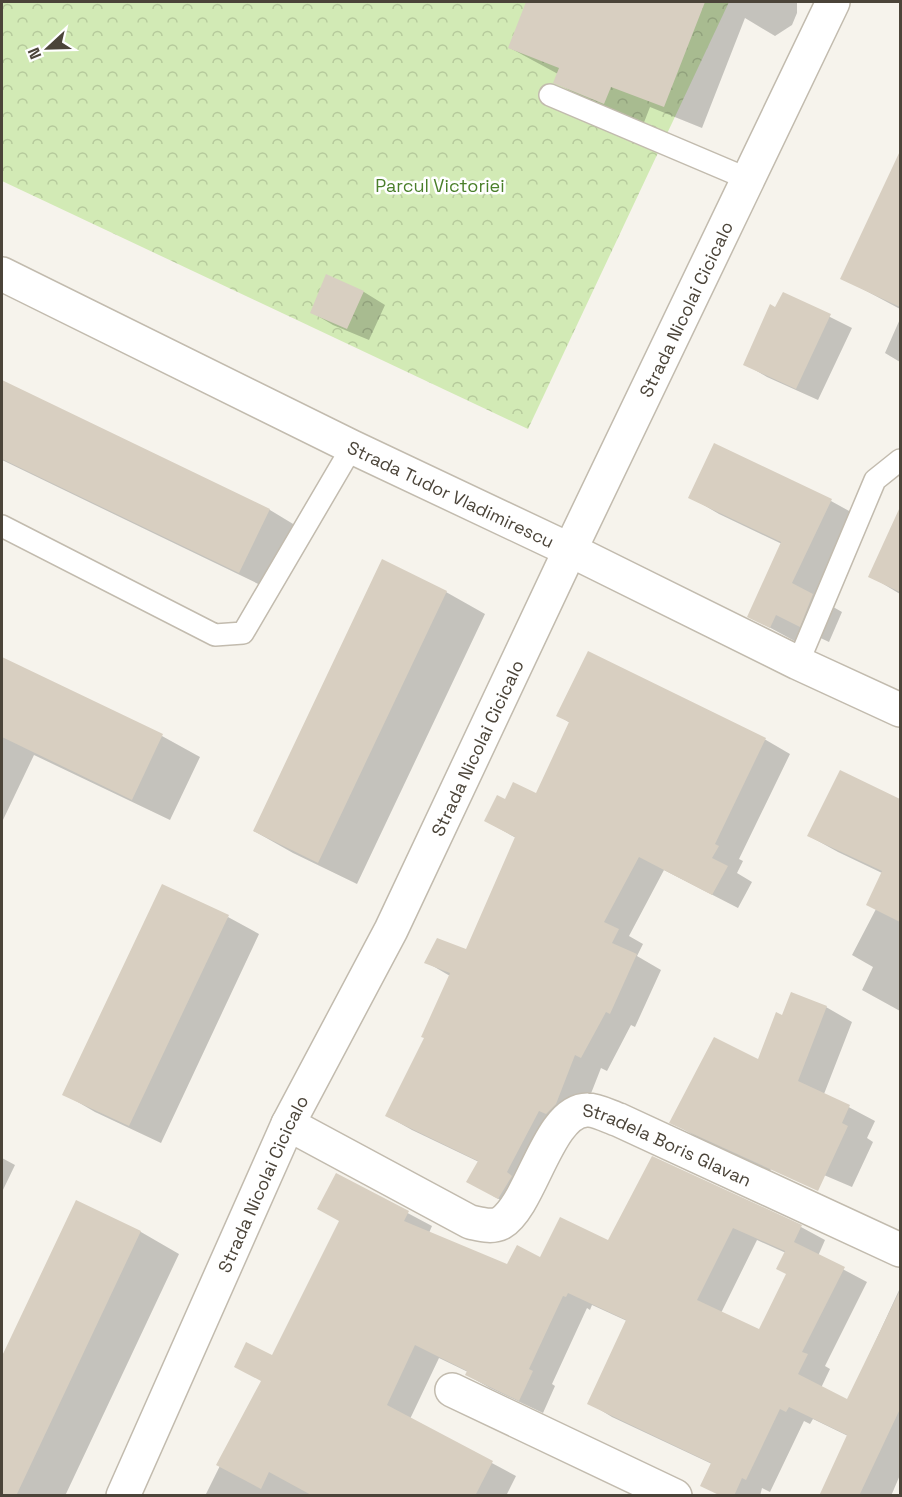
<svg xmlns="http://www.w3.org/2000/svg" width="902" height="1497" font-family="'Space Grotesk',sans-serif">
<defs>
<pattern id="park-crowns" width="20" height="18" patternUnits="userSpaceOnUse" patternTransform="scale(1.5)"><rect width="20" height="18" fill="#d2eab5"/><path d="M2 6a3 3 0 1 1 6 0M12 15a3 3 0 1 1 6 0" fill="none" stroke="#b6ca9c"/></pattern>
</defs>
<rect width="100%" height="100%" fill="#f6f3ec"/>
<path fill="url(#park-crowns)" d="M 2,2 L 729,2 L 528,429 L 2,181 Z"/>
<path fill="#0003" fill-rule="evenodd" d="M 528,2 L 797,2 L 797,13 L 792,25 L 775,36 L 745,18 L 702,128 L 650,107 L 643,125 L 593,104 L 555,82 L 558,74 L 510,48 Z
M 900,154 L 900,309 L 842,278 Z
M 327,276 L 364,292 L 385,305 L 369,340 L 333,325 L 311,312 Z
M 784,294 L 852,328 L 818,400 L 767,377 L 745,364 Z
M 900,319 L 900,362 L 885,353 Z
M 2,382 L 270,510 L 308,533 L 279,594 L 2,460 Z
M 715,445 L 831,501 L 860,517 L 821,600 L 842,612 L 829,642 L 806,631 L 800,644 L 749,616 L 782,544 L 719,514 L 690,497 Z
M 900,511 L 900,594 L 870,576 Z
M 446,592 L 485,614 L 357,884 L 293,853 L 254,831 Z
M 588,653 L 766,740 L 790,754 L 739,859 L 743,861 L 737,873 L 752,882 L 738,908 L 664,870 L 629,936 L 643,944 L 637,956 L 661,970 L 635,1027 L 631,1025 L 607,1071 L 601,1068 L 581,1119 L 524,1212 L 493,1196 L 479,1162 L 412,1130 L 387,1116 L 426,1038 L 450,976 L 426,962 L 466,951 L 516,838 L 486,821 L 505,801 L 537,795 L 570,723 L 558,715 Z
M 2,659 L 162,736 L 200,757 L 170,820 L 34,755 L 3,820 L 2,819 Z
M 840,772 L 900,801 L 900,1011 L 862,990 L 873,967 L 852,955 L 876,909 L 882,873 L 838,852 L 809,836 Z
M 228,917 L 259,934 L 161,1143 L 95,1112 L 64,1094 Z
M 826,1007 L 852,1022 L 824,1094 L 875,1121 L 867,1138 L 873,1142 L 852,1187 L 777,1155 L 770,1171 L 697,1137 L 671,1122 L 759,1061 L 783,1017 Z
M 2,1158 L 15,1165 L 2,1192 Z
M 652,1158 L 801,1227 L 825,1240 L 818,1256 L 867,1282 L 825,1366 L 830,1369 L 821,1388 L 848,1401 L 900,1288 L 900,1475 L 891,1496 L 821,1496 L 848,1436 L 813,1419 L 810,1424 L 804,1421 L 770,1492 L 762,1488 L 760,1496 L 720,1496 L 712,1464 L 612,1417 L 589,1403 L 627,1321 L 592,1305 L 590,1310 L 587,1308 L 552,1384 L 555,1386 L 543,1413 L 490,1388 L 467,1375 L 468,1372 L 439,1358 L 410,1419 L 516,1476 L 506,1496 L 205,1496 L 341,1221 L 336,1175 L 432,1226 L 429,1233 L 508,1266 L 608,1242 ZM 757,1240 L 786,1253 L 788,1274 L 759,1331 L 721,1313 Z
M 77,1202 L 141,1232 L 179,1254 L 65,1496 L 2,1496 L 2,1360 Z"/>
<path fill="#d8cfc1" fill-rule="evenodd" d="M 526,2 L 705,2 L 664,107 L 611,87 L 604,104 L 553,83 L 559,68 L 508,48 Z
M 900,151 L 900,307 L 840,279 Z
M 326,274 L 364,291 L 347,329 L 310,313 Z
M 783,292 L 831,314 L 796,389 L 743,365 L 770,304 L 775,307 Z
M 2,380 L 270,509 L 239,573 L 2,459 Z
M 714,443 L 832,499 L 792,583 L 813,594 L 800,627 L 776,615 L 770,628 L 747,617 L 781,542 L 688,498 Z
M 900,507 L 900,592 L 868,577 Z
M 382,559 L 447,591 L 318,863 L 253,831 Z
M 588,651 L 766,738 L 715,844 L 719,846 L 712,858 L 728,866 L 712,895 L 639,857 L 604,922 L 619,929 L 612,943 L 637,954 L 610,1014 L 606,1012 L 581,1058 L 575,1055 L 556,1104 L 546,1114 L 539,1111 L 507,1172 L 512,1176 L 498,1199 L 466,1182 L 478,1161 L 385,1116 L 424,1038 L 421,1037 L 450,973 L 424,963 L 437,938 L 466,949 L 515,837 L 484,821 L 497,795 L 505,799 L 513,782 L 536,793 L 569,722 L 556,716 Z
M 2,657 L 163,734 L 132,800 L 2,737 Z
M 840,770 L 900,799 L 900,922 L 866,905 L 882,871 L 807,836 Z
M 162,884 L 229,915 L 129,1126 L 62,1095 Z
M 791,992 L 827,1006 L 798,1081 L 850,1105 L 842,1123 L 848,1126 L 818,1191 L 669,1123 L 714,1037 L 758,1059 L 776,1012 L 782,1015 Z
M 652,1156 L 802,1225 L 794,1242 L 845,1267 L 802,1352 L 808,1354 L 798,1374 L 847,1399 L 900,1290 L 900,1409 L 859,1496 L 819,1496 L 847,1435 L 789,1407 L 786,1412 L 780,1409 L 746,1480 L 742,1478 L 734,1496 L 721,1496 L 700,1486 L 711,1463 L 587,1404 L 626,1320 L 568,1293 L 566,1297 L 563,1296 L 529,1369 L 533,1371 L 519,1401 L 465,1375 L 467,1371 L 415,1345 L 387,1405 L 493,1461 L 475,1496 L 313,1496 L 269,1472 L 261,1489 L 216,1465 L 261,1381 L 234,1367 L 246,1342 L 272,1355 L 339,1221 L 317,1209 L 336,1173 L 409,1211 L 404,1221 L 507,1264 L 517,1245 L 540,1257 L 560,1217 L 608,1240 ZM 733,1228 L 785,1251 L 776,1269 L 786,1274 L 759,1329 L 697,1300 Z
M 76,1200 L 141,1231 L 16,1496 L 2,1496 L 2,1356 Z"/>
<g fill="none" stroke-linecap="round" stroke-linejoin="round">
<g stroke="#c2bbae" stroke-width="24">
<path id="service" d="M 550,95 L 748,179
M 2,526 L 215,635 L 243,633 L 352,447
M 798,663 L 875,480 L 900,460"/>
</g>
<g stroke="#c2bbae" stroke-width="36">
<g id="minor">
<path id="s1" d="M 2,274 L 352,447 L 570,550 L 798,663 L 900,710"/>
<path id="s2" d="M 288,1124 L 470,1222 C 480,1224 491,1228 501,1223 C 532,1204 548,1109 588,1110 C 597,1110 610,1117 619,1120 L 900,1250"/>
<path d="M 452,1390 L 675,1496"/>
<path id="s3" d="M 123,1496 L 288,1124 L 391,930 L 570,550 L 833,2"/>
</g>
</g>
<use href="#service" stroke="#fff" stroke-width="21"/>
<use href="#minor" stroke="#fff" stroke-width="33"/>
</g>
<g text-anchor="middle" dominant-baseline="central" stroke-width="5" stroke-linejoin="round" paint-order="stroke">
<g font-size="18" fill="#4a7f2a" stroke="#fff">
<text x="440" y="185">Parcul Victoriei</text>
</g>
<g font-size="18" fill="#4b4439" stroke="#fff">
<text stroke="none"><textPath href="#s3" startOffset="1314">Strada Nicolai Cicicalo</textPath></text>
<text stroke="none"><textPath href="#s1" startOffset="500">Strada Tudor Vladimirescu</textPath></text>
<text stroke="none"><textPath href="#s3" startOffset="828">Strada Nicolai Cicicalo</textPath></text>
<text stroke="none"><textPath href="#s2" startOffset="472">Stradela Boris Glavan</textPath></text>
<text stroke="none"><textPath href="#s3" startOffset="342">Strada Nicolai Cicicalo</textPath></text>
</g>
</g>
<rect width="902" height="1497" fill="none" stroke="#4b4439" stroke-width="6"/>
<g transform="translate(48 48) rotate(248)" stroke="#ffffff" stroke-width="4.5" paint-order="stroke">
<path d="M0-4.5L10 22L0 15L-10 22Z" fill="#4b4439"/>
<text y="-9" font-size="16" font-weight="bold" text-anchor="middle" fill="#4b4439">N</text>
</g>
</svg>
